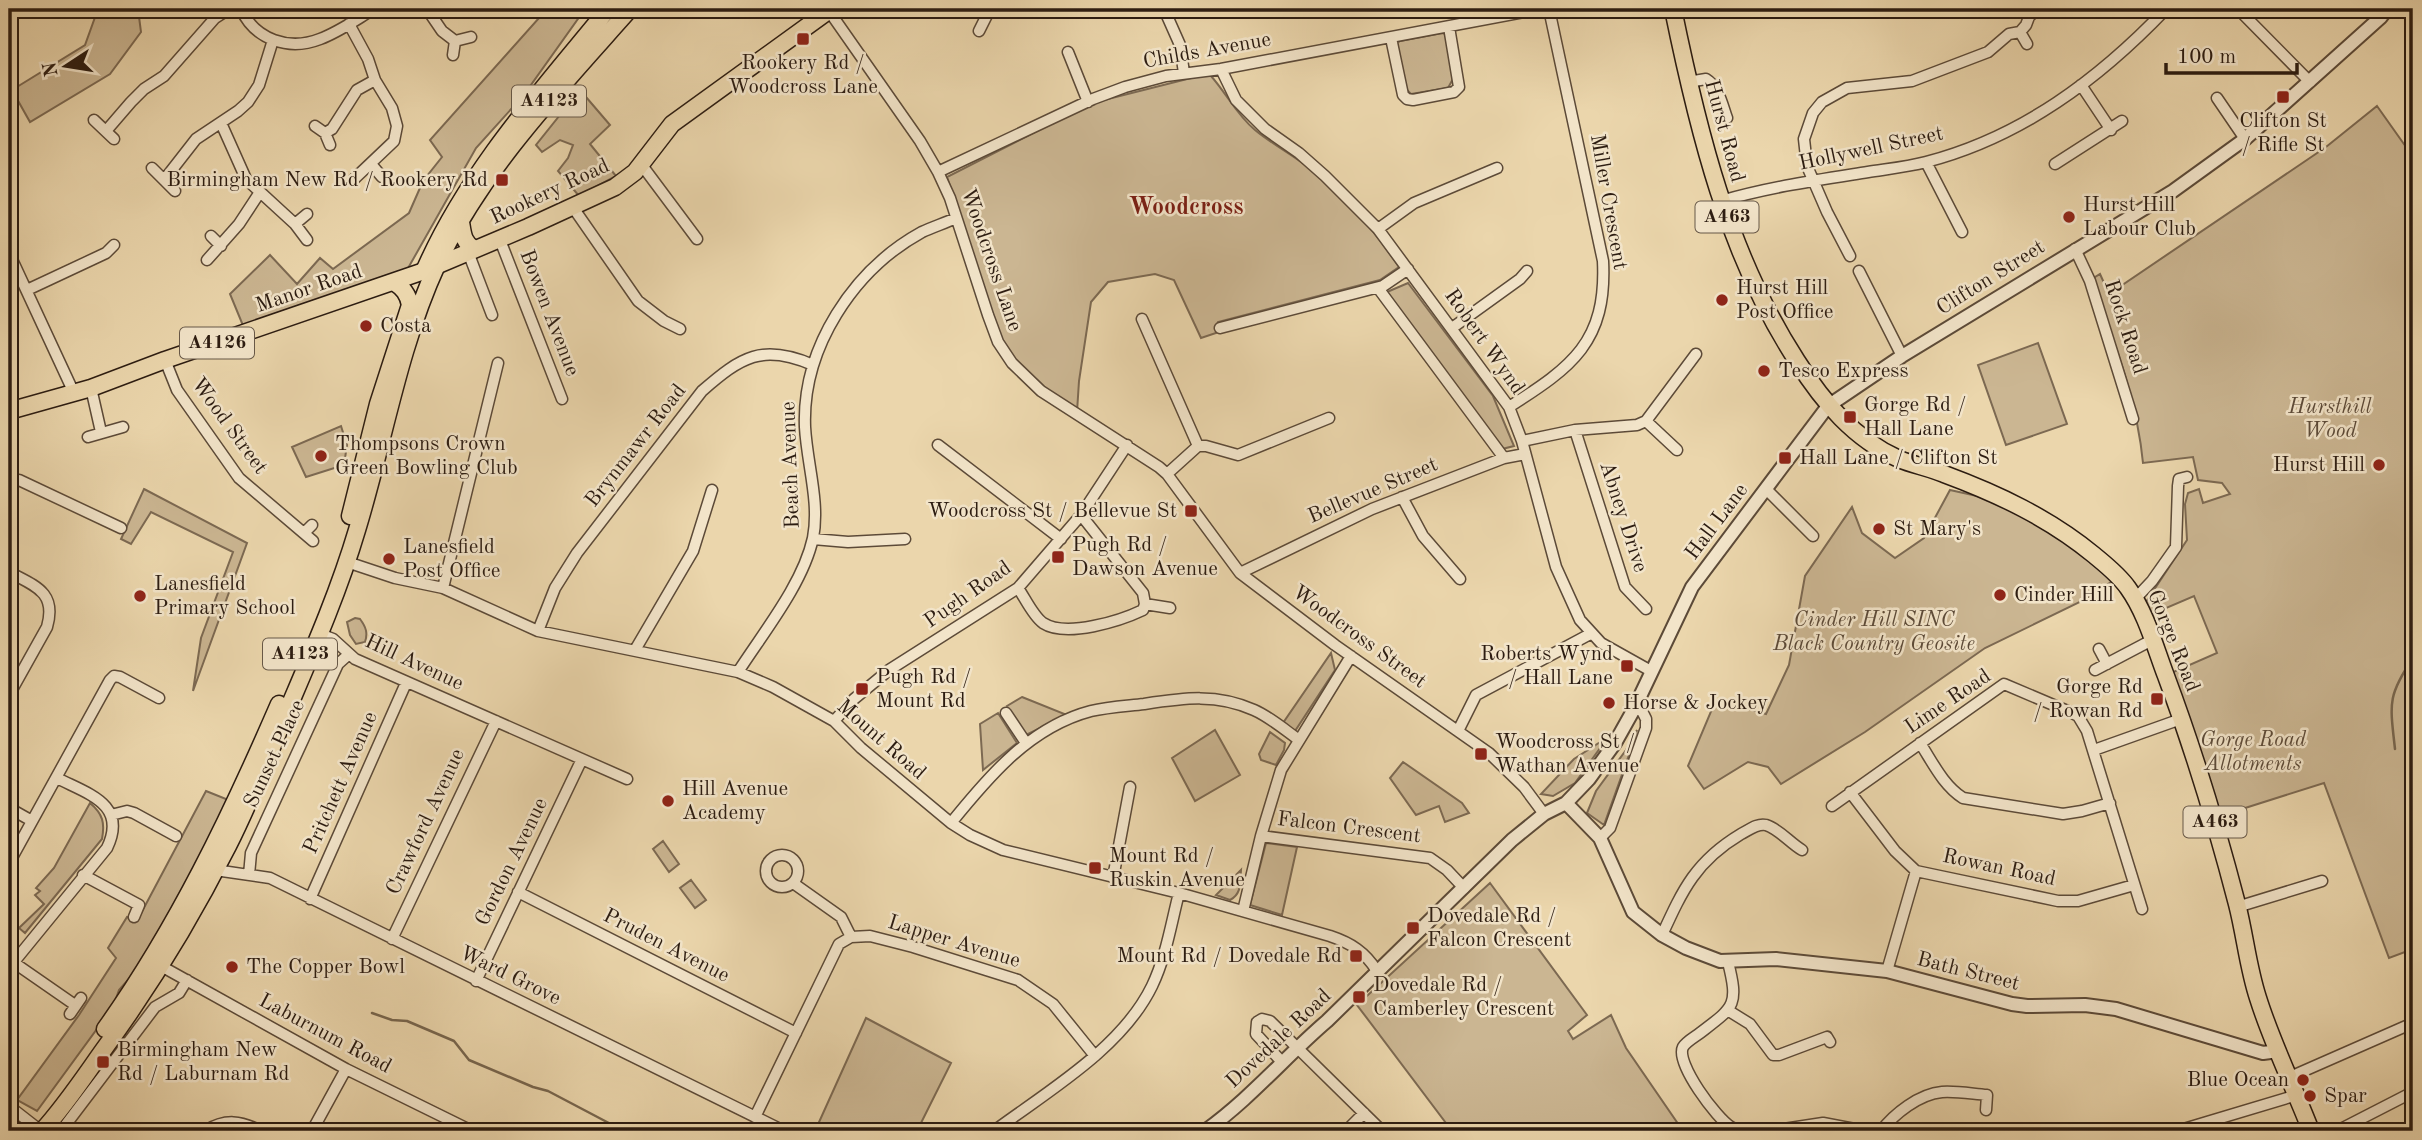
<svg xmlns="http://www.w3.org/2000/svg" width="2422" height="1140" font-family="'Old Standard TT',serif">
<rect width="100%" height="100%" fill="#ebd6ac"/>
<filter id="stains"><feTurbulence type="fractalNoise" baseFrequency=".00286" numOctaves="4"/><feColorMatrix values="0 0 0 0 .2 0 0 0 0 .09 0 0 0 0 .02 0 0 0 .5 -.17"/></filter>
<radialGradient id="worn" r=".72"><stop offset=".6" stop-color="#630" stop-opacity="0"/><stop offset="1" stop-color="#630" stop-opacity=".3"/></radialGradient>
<path fill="#cbb692" stroke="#7c6952" stroke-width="2" d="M 98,9 L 138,9 L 141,32 L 110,74 L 30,122 L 12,90 L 85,45 Z
M 547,9 L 585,9 L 523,96 L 476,148 L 407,270 L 244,328 L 230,294 L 270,255 L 297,284 L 320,258 L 333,269 L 409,213 L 423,181 L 442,157 L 430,140 Z
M 1442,33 L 1446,34 L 1454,77 L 1448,88 L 1411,94 L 1406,89 L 1397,43 L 1400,41 Z
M 1203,75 L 1211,76 C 1227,94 1236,114 1255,130 C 1273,145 1295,156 1313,171 C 1346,198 1375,231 1399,267 L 1380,280 L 1218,322 L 1216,333 L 1201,338 L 1174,280 L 1155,274 L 1108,282 L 1091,302 L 1079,381 L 1077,412 L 1042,389 L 1003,347 L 947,177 L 1092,103 Z
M 580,90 L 610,125 L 590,144 L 616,176 L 579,196 L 558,171 L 568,158 L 573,145 L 560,140 L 542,152 L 536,145 Z
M 2377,106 L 2411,154 L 2413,153 L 2413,949 L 2389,958 L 2324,783 L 2220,816 L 2171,673 L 2217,653 L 2194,596 L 2150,615 L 2146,602 L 2187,540 L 2185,504 L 2188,493 L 2199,489 L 2203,503 L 2230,494 L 2222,483 L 2198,480 L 2193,457 L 2143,463 C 2137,399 2113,339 2092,279 L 2100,274 L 2109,294 L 2326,147 Z
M 1408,283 L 1493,396 L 1514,446 L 1502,449 L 1387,292 Z
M 2038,343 L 2067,424 L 2006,445 L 1978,365 Z
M 341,426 L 347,445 L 344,465 L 306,477 L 292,447 Z
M 144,489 L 247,543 L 193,691 L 201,638 L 233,552 L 151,512 L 131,544 L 121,539 Z
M 1950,490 L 1995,500 L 2052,532 L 2114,580 L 2084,600 L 1985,648 L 1865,732 L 1781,784 L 1768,767 L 1748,762 L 1704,789 L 1688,766 L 1712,709 L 1721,701 L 1766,714 L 1789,665 L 1805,576 L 1852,507 L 1862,533 L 1895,558 L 1924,538 Z
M 355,618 L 360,619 C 366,627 368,633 365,642 L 356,644 L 350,635 L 347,622 Z
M 1331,653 L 1335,670 L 1295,731 L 1283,723 Z
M 1022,697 L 1067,715 L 1026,735 L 1007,706 Z
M 998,713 L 1017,743 L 983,770 L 980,724 Z
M 1215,730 L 1240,775 L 1195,801 L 1172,758 Z
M 1637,730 L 1634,741 L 1604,825 L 1587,813 L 1596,791 L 1626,750 Z
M 1270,732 L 1285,743 L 1284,750 L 1276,765 L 1261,760 L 1259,754 Z
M 1608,737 L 1575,783 L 1553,796 L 1541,794 L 1574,759 Z
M 1403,762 L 1462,803 L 1469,813 L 1445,822 L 1439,806 L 1416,815 L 1390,778 Z
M 206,791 L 231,801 L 143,963 L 119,990 L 113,1007 L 37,1111 L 17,1100 L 79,1015 L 116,958 L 108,948 L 127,917 L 137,921 Z
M 90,803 C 103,814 105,823 102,839 L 25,933 L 19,928 L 44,904 L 35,895 L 40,891 L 36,888 L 54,868 Z
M 663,841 L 679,864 L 669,872 L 653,849 Z
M 1266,843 L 1297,847 L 1282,915 L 1250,905 Z
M 1241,870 C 1240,882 1242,894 1230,900 L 1216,895 Z
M 691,880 L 706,900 L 695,908 L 680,888 Z
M 1490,883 L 1587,1015 L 1568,1031 L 1573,1039 L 1611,1015 L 1626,1048 L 1683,1131 L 1452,1131 L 1357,1005 Z
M 866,1018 L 951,1063 L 917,1131 L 815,1131 Z"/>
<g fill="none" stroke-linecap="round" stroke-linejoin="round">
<path stroke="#78664e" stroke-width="2.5" d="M 2395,749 C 2390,704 2387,696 2413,658
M 372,1013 L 392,1020 L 407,1021 L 454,1041 L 469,1060 L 533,1087 L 548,1091 L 624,1131"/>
<g stroke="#5c4a38" stroke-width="13">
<path id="minor" d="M 241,9 C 255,40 289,51 320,39 C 339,32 357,19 374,9
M 427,9 L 442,31 L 455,41 L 471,37
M 1164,9 L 1180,45 L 1184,73
M 2238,9 L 2310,82
M 2405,9 L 2413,14
M 829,11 L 920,141 L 938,172 L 950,198 L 988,315 L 998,342 L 1012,363 L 1041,391 L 1159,467 L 1167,474 L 1240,573 L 1335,645 L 1489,753 L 1524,787 L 1544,814
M 349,24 L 368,59 L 375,80 L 392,108 L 397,126 L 394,141 L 354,179
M 979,31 L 990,9
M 2020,32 L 2027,44
M 1391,38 L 1403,95 L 1407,99 L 1413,100 L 1454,92 L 1459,87 L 1449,27
M 1068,52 L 1088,102
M 453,55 L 455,41
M 1221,69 L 1236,100 L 1265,129 L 1299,153 L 1325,176 L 1378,229 L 1509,407 L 1522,441 L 1556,567 L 1580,620 L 1601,643 L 1651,671
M 1688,82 L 1706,79 C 1719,87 1722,104 1727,118
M 2081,85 L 2111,130
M 2217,98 L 2245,139
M 94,120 L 114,139
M 221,123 L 246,179 L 295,224 L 307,240
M 315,126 L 325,133 L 330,145
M 106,131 L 131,102 L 144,89 L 164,76 L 215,18 L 229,9
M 325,133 L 332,129 L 357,90 L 375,80
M 1926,162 L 1962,232
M 371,164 L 382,177
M 641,164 L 697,239
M 2055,164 L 2122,121
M 152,168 L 175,191
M 938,172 L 1093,99 L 1125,87 L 1166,76 L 1221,69 L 1540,9
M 164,180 L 196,139 L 238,111 L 248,102 L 259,85 L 273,40
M 1721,201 C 1769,187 1818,180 1868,172 C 1887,169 1907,167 1926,162 C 2022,137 2099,79 2166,9
M 572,206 L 638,301 L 664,321 L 680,329
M 295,224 L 307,214
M 1378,229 L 1414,203 L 1497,168
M 211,236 L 221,246
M 500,240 L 562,399
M 2075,249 L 2090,281 L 2133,419
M 468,252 L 492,315
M 9,253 L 74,393
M 1850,256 L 1827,212 L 1807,166 L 1804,139 L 1813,113 L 1822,102 L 1847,88 L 1912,81 L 1988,52 L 2009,34 L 2020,32 L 2026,25 L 2029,17 L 2037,9
M 207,260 L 239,224 L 260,192
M 1859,271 L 1902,356
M 1378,288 L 1504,458
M 27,290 L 106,253 L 114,245
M 1142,319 L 1198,446
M 1220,328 L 1383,286 L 1408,269
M 1452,328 L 1520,279 L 1527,271
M 165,360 L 177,390 L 239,478 L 313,541
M 91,388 L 101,432
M 1509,407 C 1572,367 1607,342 1603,261 L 1549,9
M 1646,421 L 1677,450
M 1575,430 L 1625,587 L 1646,609
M 88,437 L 123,427
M 1522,441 L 1575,430 L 1637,425 L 1646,421 L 1696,354
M 938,445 L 1061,539
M 1167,474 L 1198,446 L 1206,446 L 1238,455 L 1329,418
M 9,480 L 19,480 L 121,528
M 1766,489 L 1813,536
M 1402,497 L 1423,536 L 1460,579
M 304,533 L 312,525
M 813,539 L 848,542 L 905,539
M 347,562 L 395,578 L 443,588 L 538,631 L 738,672 L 773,687 L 834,721 L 861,748 L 951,823 L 970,835 L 1003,850 L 1179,893 L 1330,936 C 1351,943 1365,952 1377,971
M 9,572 C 35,586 57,592 47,627 L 9,695
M 1240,573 L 1372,509 L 1504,458 L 1525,454
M 443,588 L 498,363
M 1018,588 C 1025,598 1033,616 1043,623 C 1066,638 1120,621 1143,610 L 1145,604 L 1143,593 L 1081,515
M 2135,599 L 2152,581 L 2176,547 L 2178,486 L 2179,479 L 2187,477
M 1145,604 L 1170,608
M 538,631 L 555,588 L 577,553 L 702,391 C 741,357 762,343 813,365
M 320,634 L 333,639 L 355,659 L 627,779
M 2099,649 L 2107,664
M 635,650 L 693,551 L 712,490
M 2095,670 L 2152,640
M 738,672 C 763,633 803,584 813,538 C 820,502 807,464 805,427 C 802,348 853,270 922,232 C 933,227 945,223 956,218
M 1006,713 L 1026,743
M 834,721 L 854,699 L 889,670 L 1018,588 L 1081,515 L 1127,445
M 1458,731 L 1476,695 L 1592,633
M 1920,743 C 1933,763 1943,785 1963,798 L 2063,814 L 2082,811 L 2110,803
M 2094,750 L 2181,719
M 1850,792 L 1895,851 L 1916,871 L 2058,901 L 2078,901 L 2134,885
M 1832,806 L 2004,684 L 2070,712 L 2078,716 L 2087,731 L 2142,909
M 9,808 L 32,821
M 111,815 L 127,811 L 134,813 L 176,836
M 951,823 C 989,776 1030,727 1091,711 C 1108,707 1127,706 1144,704 C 1184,698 1217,693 1254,710 C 1270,717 1285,730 1299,740
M 1261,836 L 1430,858 L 1447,870 L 1464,888
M 1600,838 L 1610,828 L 1646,728 L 1646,719 L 1642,711 L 1634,709
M766 871a16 16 0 1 1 32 0a16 16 0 1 1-32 0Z
M 9,863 L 110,680 L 114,676 L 120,677 L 159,698
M 215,870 L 270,878 L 784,1131
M 83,875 L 139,905 L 134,917
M 249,875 L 251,853 L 338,664 L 348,655
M 1113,878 L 1130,787
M 793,883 L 841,917 L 851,937
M 518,892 L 796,1033
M 310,899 L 406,683
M 2237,907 L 2322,881
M 1243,911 L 1261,836 L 1281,770 L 1351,656
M 1662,935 C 1683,889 1696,861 1741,834 C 1749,830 1757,823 1766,825 C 1779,829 1790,843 1802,850
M 392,939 L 496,721
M 13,962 L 75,1005
M 1728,962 C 1739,1006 1734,1007 1700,1033 C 1695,1037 1687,1041 1683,1047 C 1675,1063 1717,1119 1731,1127 C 1734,1129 1739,1130 1742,1131
M 161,966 L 346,1069 L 472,1131
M 9,968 L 107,848 C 128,804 88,794 57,778
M 1887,971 L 1916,871
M 476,981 L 582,759
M 1729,1011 L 1750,1024 L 1773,1055 L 1779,1055 L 1827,1037 L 1830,1042
M 70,1014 L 81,998
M 1282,1062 L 1256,1034 L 1257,1022 L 1262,1019 L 1270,1021 L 1382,1131
M 2290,1077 L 2413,1023
M 9,1106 L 41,1131
M 755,1117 L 839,944 L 851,937 L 870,936 L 913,947 L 1018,980 L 1053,1004 L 1095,1056
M 61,1131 L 155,1007 L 179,993 L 187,980
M 205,1131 C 226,1118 241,1121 261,1131
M 312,1131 L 346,1069
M 994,1131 C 1048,1091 1122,1048 1152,986 C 1166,957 1171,924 1179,893
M 1346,1131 L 1364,1113
M 1770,1131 L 1823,1123 L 1865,1131
M 1881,1131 C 1894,1114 1919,1094 1942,1092 C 1957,1091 1973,1094 1987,1095 L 1986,1110
M 2177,1131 L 2297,1095
M 2337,1131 L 2413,1092"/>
</g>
<g stroke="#5c4a38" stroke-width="16">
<path id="tertiary" d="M 1566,803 L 1600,838 L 1633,912 L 1662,935 L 1686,948 L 1720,961 L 1776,959 L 1887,971 L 2012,1004 L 2027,1006 L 2085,1005 L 2116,1009 L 2263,1053 L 2278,1051
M 1205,1131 C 1250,1099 1286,1056 1327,1021 L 1512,840 L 1544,814 L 1566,803 L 1589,779 L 1615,743 L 1634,709 L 1692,587 L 1828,406 L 1902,356 L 2173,191 L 2245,139 L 2381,17 L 2387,9"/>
</g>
<g stroke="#2c1c11" stroke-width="19">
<path id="primary" d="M 1673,9 C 1698,131 1728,255 1797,361 C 1823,402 1854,439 1899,459 C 1913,465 1930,468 1944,474 C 1998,494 2049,518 2094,555 C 2106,565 2119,575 2128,588 C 2146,613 2155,647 2166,676 C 2194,751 2217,827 2237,904 C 2245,935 2248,968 2258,998 C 2272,1043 2294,1087 2311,1131
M 9,411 L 91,388 L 165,360 L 424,271 L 528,227 L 615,187 L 635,172 L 672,124 L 831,9"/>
</g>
<g stroke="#2c1c11" stroke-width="19">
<path id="trunk" d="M 461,222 C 463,234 463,242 474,249
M 425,269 C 468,171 541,91 608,9
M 394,282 C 403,288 408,294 410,305
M 350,516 L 378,404 L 411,302
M 105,1029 C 177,928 230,817 279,704
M 42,1131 C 65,1106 84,1077 104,1049 C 151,985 192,917 228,846 C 249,804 267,760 285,716 C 311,655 338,594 357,530 C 384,442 398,350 437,265 C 482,169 560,88 630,9"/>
</g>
<use href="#minor" stroke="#f2e4c9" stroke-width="10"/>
<use href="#tertiary" stroke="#f2e4c9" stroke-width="12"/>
<use href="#primary" stroke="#ebd6ac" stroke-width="16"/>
<use href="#trunk" stroke="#ebd6ac" stroke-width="16"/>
</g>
<g fill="#8f2418" stroke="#f2e4c9" stroke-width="2.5">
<rect x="796" y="32" width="14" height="14" rx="3.5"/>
<rect x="2276" y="90" width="14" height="14" rx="3.5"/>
<rect x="495" y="173" width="14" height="14" rx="3.5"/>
<circle cx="2069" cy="217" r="7"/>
<circle cx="1722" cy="300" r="7"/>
<circle cx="366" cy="326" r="7"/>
<circle cx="1764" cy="371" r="7"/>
<rect x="1843" y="410" width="14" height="14" rx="3.5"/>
<circle cx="321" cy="456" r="7"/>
<rect x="1778" y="451" width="14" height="14" rx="3.5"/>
<circle cx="2379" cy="465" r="7"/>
<rect x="1184" y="504" width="14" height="14" rx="3.5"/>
<circle cx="1879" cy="529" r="7"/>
<rect x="1051" y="550" width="14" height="14" rx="3.5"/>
<circle cx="389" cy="559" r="7"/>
<circle cx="2000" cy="595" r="7"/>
<circle cx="140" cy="596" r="7"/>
<rect x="1620" y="659" width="14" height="14" rx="3.5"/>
<rect x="855" y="682" width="14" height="14" rx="3.5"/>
<rect x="2150" y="692" width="14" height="14" rx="3.5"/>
<circle cx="1609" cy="703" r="7"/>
<rect x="1474" y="747" width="14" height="14" rx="3.5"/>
<circle cx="668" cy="801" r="7"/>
<rect x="1088" y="861" width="14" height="14" rx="3.5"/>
<rect x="1406" y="921" width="14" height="14" rx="3.5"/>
<rect x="1349" y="949" width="14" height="14" rx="3.5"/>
<circle cx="232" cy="967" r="7"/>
<rect x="1352" y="990" width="14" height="14" rx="3.5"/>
<rect x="96" y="1055" width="14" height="14" rx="3.5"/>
<circle cx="2303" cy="1080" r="7"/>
<circle cx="2310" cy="1096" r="7"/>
</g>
<g text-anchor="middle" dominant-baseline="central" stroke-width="5" stroke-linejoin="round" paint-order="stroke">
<g fill="#f2e4c9" stroke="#675848" stroke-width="2">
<rect x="512" y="85.5" width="74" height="31" rx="5"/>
<rect x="1695.5" y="201.5" width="63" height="31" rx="5"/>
<rect x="180" y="327.5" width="74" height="31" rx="5"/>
<rect x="263" y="638.5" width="74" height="31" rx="5"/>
<rect x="2183.5" y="806.5" width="63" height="31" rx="5"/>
</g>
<g font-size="19" font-weight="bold" fill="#2c1c11">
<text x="549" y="101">A4123</text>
<text x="1727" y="217">A463</text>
<text x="217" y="343">A4126</text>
<text x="300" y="654">A4123</text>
<text x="2215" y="822">A463</text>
</g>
<g font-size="21" fill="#2c1c11" stroke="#f2e4c9">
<text transform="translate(1207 51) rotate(-10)">Childs Avenue</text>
<text transform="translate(1724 131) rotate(75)">Hurst Road</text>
<text transform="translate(1871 149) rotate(-12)">Hollywell Street</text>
<text transform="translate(550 192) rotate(-25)">Rookery Road</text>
<text transform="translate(1608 202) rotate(80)">Miller Crescent</text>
<text transform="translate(991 260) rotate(71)">Woodcross Lane</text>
<text transform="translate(1991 278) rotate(-32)">Clifton Street</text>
<text transform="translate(309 289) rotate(-19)">Manor Road</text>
<text transform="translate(549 313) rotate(69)">Bowen Avenue</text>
<text transform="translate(2125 327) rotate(72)">Rock Road</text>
<text transform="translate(1484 342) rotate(55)">Robert Wynd</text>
<text transform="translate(229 426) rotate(54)">Wood Street</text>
<text transform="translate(636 446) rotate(-52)">Brynmawr Road</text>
<text transform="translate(791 465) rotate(-92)">Beach Avenue</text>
<text transform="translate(1373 491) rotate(-23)">Bellevue Street</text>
<text transform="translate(1623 517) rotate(72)">Abney Drive</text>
<text transform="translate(1717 522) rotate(-53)">Hall Lane</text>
<text transform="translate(968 595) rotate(-35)">Pugh Road</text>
<text transform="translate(1359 637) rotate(36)">Woodcross Street</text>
<text transform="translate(2173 641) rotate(68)">Gorge Road</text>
<text transform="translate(414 663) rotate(25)">Hill Avenue</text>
<text transform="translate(1948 702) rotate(-34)">Lime Road</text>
<text transform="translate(881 740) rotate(41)">Mount Road</text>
<text transform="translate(275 754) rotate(-65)">Sunset Place</text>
<text transform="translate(341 783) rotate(-66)">Pritchett Avenue</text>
<text transform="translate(426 822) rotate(-65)">Crawford Avenue</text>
<text transform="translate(1349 828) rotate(7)">Falcon Crescent</text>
<text transform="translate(512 862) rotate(-64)">Gordon Avenue</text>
<text transform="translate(1999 868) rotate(12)">Rowan Road</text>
<text transform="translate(954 942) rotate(17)">Lapper Avenue</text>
<text transform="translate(666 946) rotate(27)">Pruden Avenue</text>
<text transform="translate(1968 972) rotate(14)">Bath Street</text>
<text transform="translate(510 976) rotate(26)">Ward Grove</text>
<text transform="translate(325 1034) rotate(28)">Laburnum Road</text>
<text transform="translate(1279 1039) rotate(-43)">Dovedale Road</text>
</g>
<g font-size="21" fill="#2c1c11" stroke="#f2e4c9" text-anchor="start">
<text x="803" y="63" text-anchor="middle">Rookery Rd /<tspan x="803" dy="24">Woodcross Lane</tspan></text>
<text x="2283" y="121" text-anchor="middle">Clifton St<tspan x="2283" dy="24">/ Rifle St</tspan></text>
<text x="488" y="180" text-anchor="end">Birmingham New Rd / Rookery Rd</text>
<text x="2083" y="205">Hurst Hill<tspan x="2083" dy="24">Labour Club</tspan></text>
<text x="1736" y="288">Hurst Hill<tspan x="1736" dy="24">Post Office</tspan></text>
<text x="380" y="326">Costa</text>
<text x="1778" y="371">Tesco Express</text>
<text x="1864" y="405">Gorge Rd /<tspan x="1864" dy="24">Hall Lane</tspan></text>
<text x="335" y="444">Thompsons Crown<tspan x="335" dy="24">Green Bowling Club</tspan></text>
<text x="1799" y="458">Hall Lane / Clifton St</text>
<text x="2365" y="465" text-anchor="end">Hurst Hill</text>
<text x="1177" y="511" text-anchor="end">Woodcross St / Bellevue St</text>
<text x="1893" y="529">St Mary's</text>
<text x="1072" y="545">Pugh Rd /<tspan x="1072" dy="24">Dawson Avenue</tspan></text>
<text x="403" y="547">Lanesfield<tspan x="403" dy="24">Post Office</tspan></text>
<text x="154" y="584">Lanesfield<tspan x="154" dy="24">Primary School</tspan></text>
<text x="2014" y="595">Cinder Hill</text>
<text x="1613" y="654" text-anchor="end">Roberts Wynd<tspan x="1613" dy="24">/ Hall Lane</tspan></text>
<text x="876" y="677">Pugh Rd /<tspan x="876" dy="24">Mount Rd</tspan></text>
<text x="2143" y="687" text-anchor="end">Gorge Rd<tspan x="2143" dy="24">/ Rowan Rd</tspan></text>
<text x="1623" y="703">Horse &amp; Jockey</text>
<text x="1495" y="742">Woodcross St /<tspan x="1495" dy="24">Wathan Avenue</tspan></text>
<text x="682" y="789">Hill Avenue<tspan x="682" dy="24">Academy</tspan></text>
<text x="1109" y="856">Mount Rd /<tspan x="1109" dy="24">Ruskin Avenue</tspan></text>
<text x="1427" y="916">Dovedale Rd /<tspan x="1427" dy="24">Falcon Crescent</tspan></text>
<text x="1342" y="956" text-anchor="end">Mount Rd / Dovedale Rd</text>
<text x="246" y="967">The Copper Bowl</text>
<text x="1373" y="985">Dovedale Rd /<tspan x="1373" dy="24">Camberley Crescent</tspan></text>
<text x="117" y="1050">Birmingham New<tspan x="117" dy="24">Rd / Laburnam Rd</tspan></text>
<text x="2289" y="1080" text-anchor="end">Blue Ocean</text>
<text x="2324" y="1096">Spar</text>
</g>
<g font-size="21" font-style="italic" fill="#5c4a38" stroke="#f2e4c9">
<text x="2330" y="407">Hursthill<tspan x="2330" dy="24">Wood</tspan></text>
<text x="1874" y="620">Cinder Hill SINC<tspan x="1874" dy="24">Black Country Geosite</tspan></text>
<text x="2253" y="740">Gorge Road<tspan x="2253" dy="24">Allotments</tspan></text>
</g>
<g font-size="24" font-weight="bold" fill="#7a1f14" stroke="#f2e4c9">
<text x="1186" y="208">Woodcross</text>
</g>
</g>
<rect width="2422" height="1140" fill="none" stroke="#ebd6ac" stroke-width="35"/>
<rect x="10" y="10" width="2401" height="1119" fill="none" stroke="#2c1c11" stroke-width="3.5"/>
<rect x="18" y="18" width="2387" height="1105" fill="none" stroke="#2c1c11" stroke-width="2"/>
<g transform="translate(66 66) rotate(258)" stroke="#f2e4c9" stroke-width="5" paint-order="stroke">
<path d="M0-5L12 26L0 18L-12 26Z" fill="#2c1c11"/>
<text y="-10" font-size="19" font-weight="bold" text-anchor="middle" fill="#2c1c11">N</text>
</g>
<path d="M2166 63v10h131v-10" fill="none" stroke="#2c1c11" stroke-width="3.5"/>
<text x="2177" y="63" font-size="21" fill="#2c1c11" stroke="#f2e4c9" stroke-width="5" paint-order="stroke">100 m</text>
<rect width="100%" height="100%" filter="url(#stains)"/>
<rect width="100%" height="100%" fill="url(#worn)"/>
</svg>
